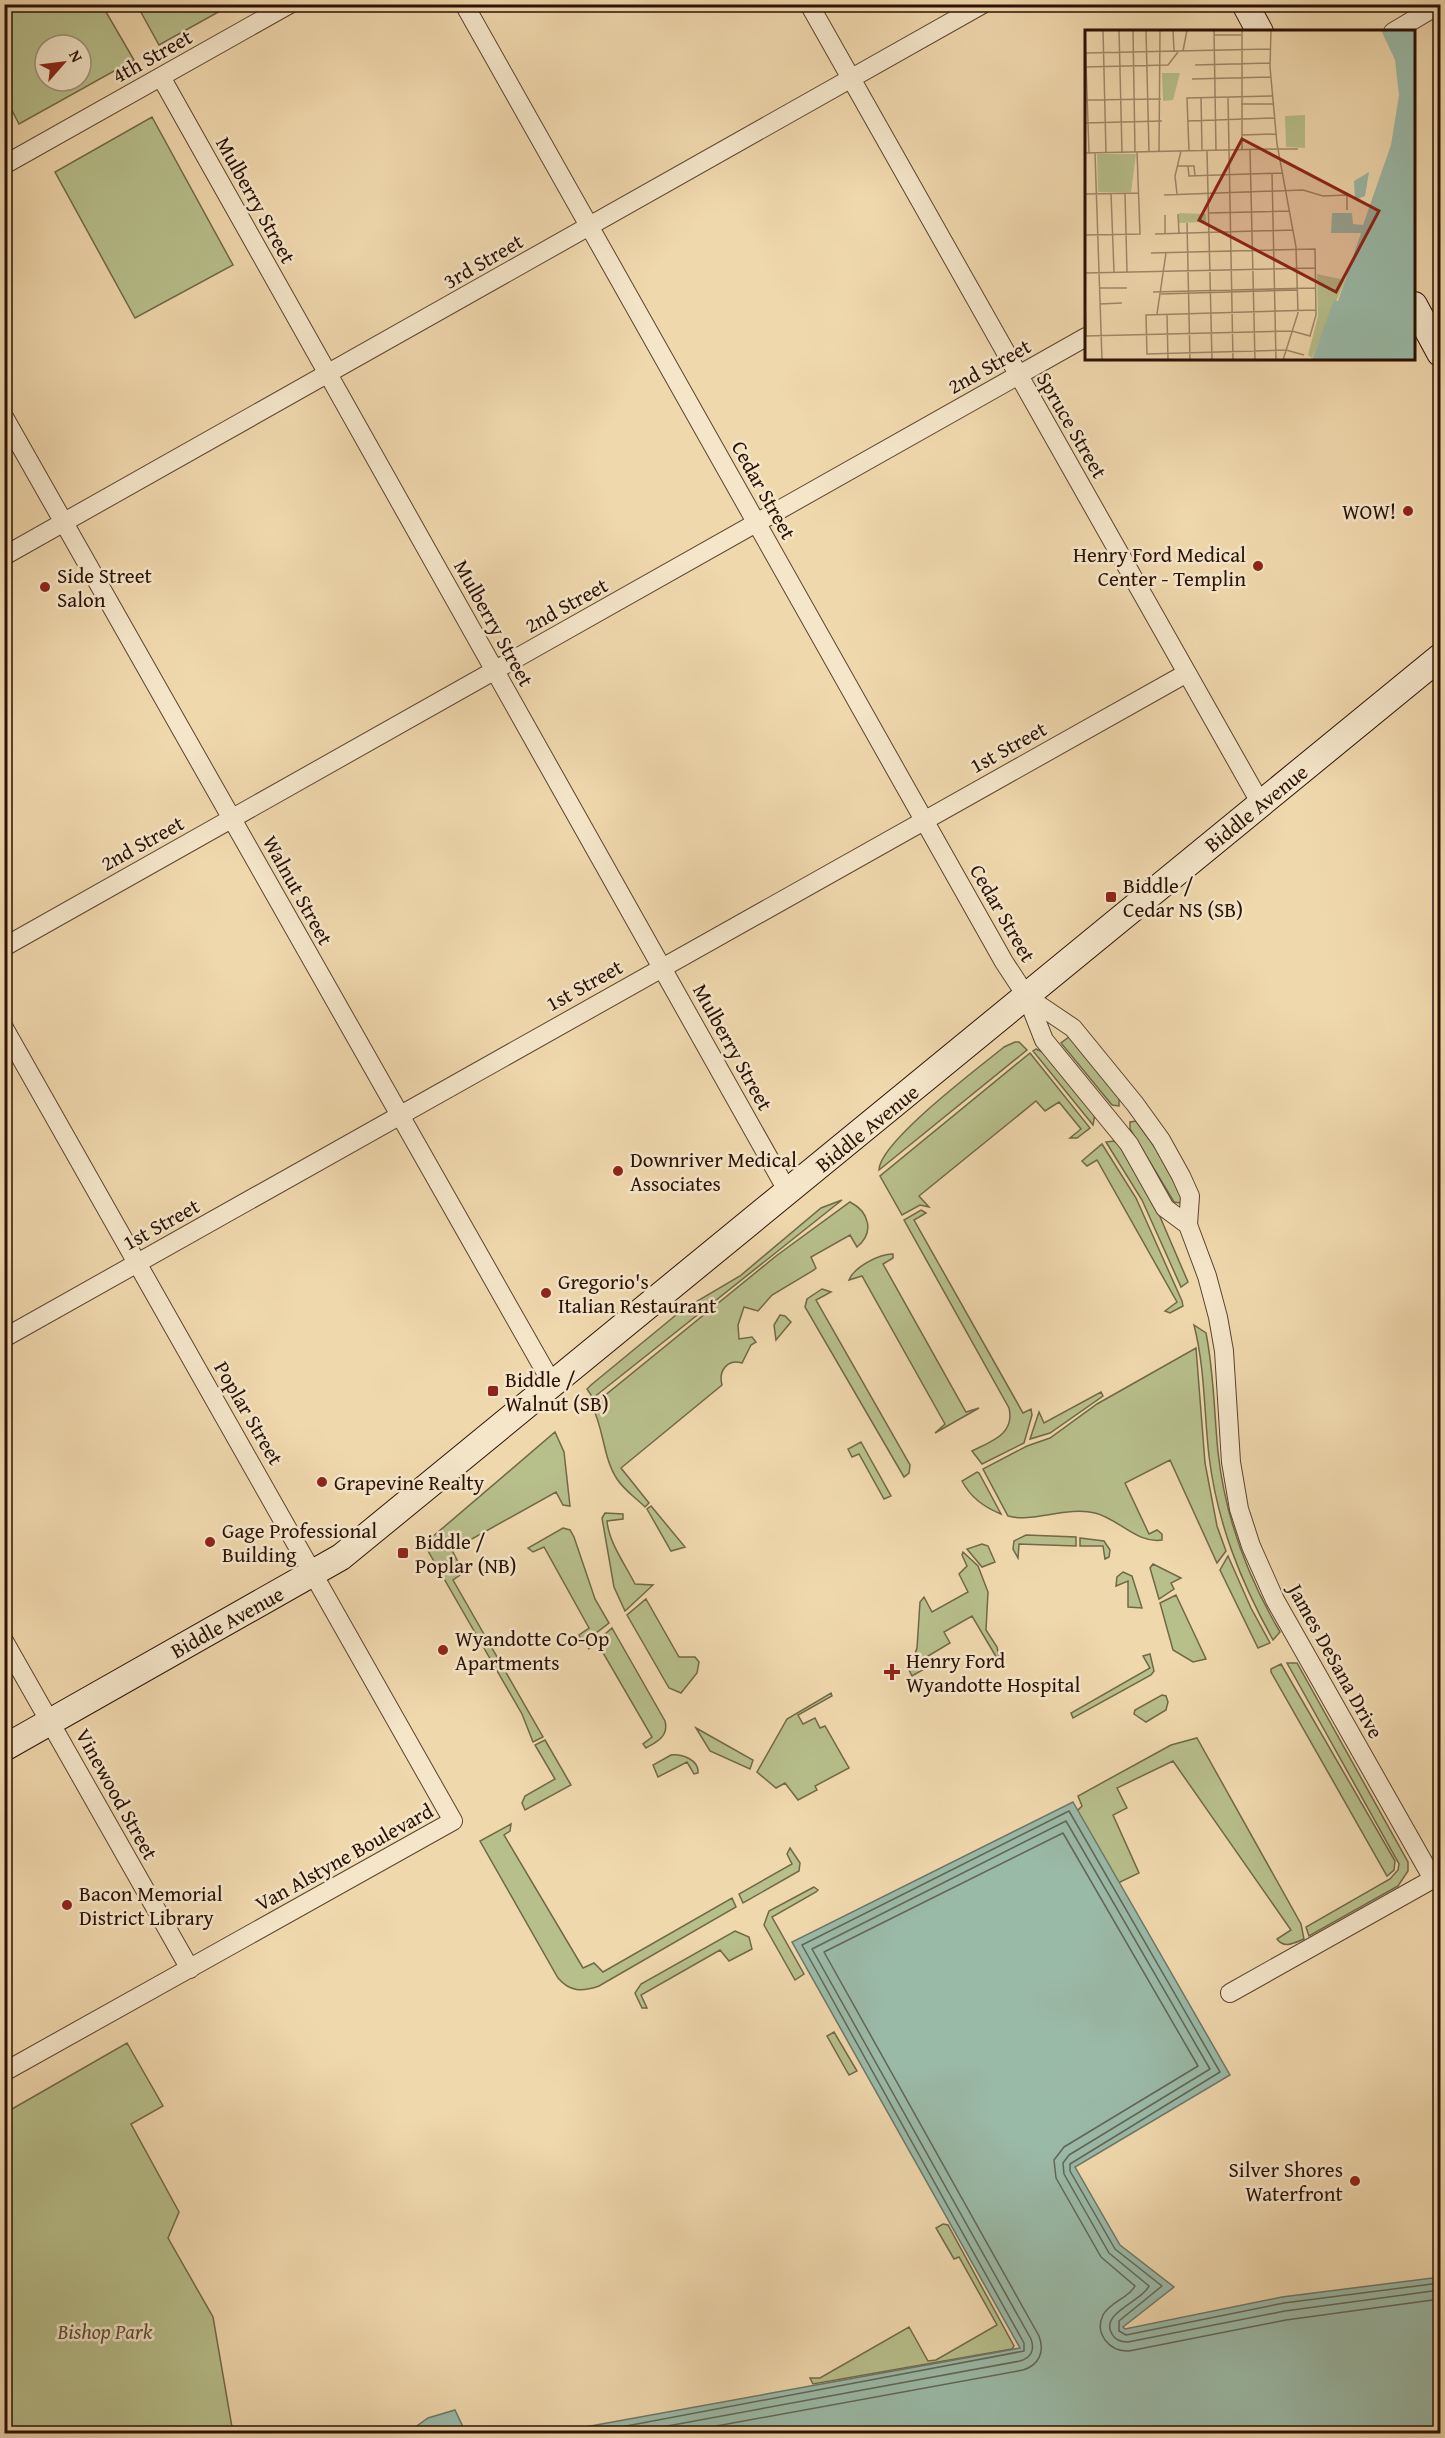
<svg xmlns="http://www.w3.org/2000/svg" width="1445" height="2438" font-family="'Gentium Book Plus',serif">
<rect width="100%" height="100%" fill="#f0d8ad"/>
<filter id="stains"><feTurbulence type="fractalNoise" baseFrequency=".00333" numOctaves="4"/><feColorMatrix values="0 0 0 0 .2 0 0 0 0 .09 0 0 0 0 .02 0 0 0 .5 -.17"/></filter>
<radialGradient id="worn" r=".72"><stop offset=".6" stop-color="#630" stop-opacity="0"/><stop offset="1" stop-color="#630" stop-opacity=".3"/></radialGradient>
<path fill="#b7bf8b" stroke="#716848" stroke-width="1.5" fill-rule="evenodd" d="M 4,5 L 102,5 L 134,60 L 19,124 L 5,97 ZM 45,45 L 81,45 L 81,81 L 45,81 Z
M 137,5 L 231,5 L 159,45 Z
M 152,117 L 233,265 L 135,318 L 55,172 Z
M 1069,1037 L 1119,1098 L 1119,1106 L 1112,1105 L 1061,1043 Z
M 1015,1042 L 1019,1042 L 1027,1050 L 879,1170 C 879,1142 981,1066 1004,1047 Z
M 1036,1049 L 1049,1055 L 1095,1114 L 1093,1125 L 1033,1051 Z
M 1030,1053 L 1090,1128 L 1077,1138 L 1070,1138 L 1081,1129 L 1059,1102 L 1045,1111 L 1036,1101 L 919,1196 L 929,1207 L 920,1205 L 902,1215 L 880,1176 Z
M 1136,1121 L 1159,1153 L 1182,1196 L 1180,1203 L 1174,1202 L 1130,1129 L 1130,1122 Z
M 1114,1141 L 1120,1146 L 1158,1212 L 1188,1282 L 1181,1287 L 1142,1200 L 1106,1142 Z
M 1102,1144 L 1136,1198 L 1182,1301 L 1183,1306 L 1170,1313 L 1165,1311 L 1177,1302 L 1097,1160 L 1087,1166 L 1082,1161 Z
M 842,1200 L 593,1398 L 587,1389 L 591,1385 L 682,1310 L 740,1276 L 821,1208 Z
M 850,1202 C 869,1212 875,1232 857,1247 L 850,1235 L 811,1257 L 816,1268 L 814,1270 L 772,1295 L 758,1311 L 744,1307 L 738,1325 L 739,1339 L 752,1337 L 756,1342 L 751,1345 L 742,1363 C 728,1359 718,1370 722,1385 L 621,1468 L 649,1503 L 645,1507 C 636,1498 624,1490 617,1479 C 603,1458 604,1429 592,1406 L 776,1256 Z
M 921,1210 L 926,1213 L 914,1220 L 1023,1413 L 1031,1409 L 1032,1415 L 1024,1443 L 982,1464 L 972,1451 C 992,1441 1015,1434 1009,1408 L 904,1220 Z
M 893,1254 L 893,1258 L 883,1264 L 966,1412 L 979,1408 L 935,1433 L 945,1424 L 862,1276 L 849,1280 C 854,1267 879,1254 893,1254 Z
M 822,1289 L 831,1292 L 816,1300 L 910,1465 L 909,1473 L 904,1477 L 805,1307 L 807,1299 Z
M 780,1315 L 785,1316 L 791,1322 L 776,1340 L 774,1325 Z
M 1194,1325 L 1206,1333 C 1214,1373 1214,1412 1218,1452 C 1225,1517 1247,1576 1280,1632 L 1273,1640 C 1241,1582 1217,1523 1209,1456 C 1204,1412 1205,1368 1194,1325 Z
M 1196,1348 L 1205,1463 L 1217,1526 L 1226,1551 L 1217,1563 L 1170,1460 L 1125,1483 L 1149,1534 L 1157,1530 L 1162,1534 L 1162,1540 C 1137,1544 1119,1519 1095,1513 C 1067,1506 1031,1523 1008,1516 L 983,1469 L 1027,1446 L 1050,1438 L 1097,1404 Z
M 1101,1392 L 1103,1396 L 1050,1433 L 1030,1439 L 1039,1412 L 1044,1423 Z
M 555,1432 L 564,1452 L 570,1506 L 563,1505 L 556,1492 L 452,1550 L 461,1568 L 460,1575 L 453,1580 L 543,1737 L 533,1742 L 522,1714 L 424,1544 Z
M 861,1442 L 891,1496 L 884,1499 L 859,1454 L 852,1457 L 848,1449 Z
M 977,1472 L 979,1473 L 1001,1514 C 984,1507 971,1498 962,1481 Z
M 651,1506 L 685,1547 L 671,1551 L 647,1509 Z
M 605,1513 L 623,1514 L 623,1519 L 607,1521 C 609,1543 625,1564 635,1584 L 653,1585 L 625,1611 L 614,1587 L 602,1518 Z
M 563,1528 L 570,1530 L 574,1537 L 595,1599 L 609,1623 L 583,1643 L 579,1635 L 589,1628 L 544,1547 L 533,1552 L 528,1548 Z
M 1026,1535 L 1076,1537 L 1076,1546 L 1019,1544 L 1018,1558 L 1013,1549 L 1014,1541 Z
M 1080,1538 L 1104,1541 L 1110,1550 L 1109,1557 L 1105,1559 L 1103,1546 L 1080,1546 Z
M 982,1544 L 988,1546 L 995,1562 L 982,1567 L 967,1549 Z
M 963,1552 L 978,1566 L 988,1592 L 986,1630 L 997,1647 L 1001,1665 L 972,1616 L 944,1632 L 950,1643 L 928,1656 L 933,1664 L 912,1676 L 909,1670 L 917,1648 L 920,1602 L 924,1597 L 932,1612 L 968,1592 L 959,1574 L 967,1566 L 962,1555 Z
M 1228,1556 L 1251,1608 L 1270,1643 L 1258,1648 L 1220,1570 Z
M 1153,1564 L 1181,1578 L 1171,1583 L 1174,1589 L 1159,1599 L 1150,1568 Z
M 1123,1572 L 1132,1576 L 1142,1608 L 1128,1607 L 1128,1581 L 1116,1586 L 1117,1577 Z
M 1176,1595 L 1206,1659 L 1193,1662 L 1173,1650 L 1160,1603 Z
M 646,1599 L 679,1657 L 695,1657 L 699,1662 L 697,1673 L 681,1693 L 669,1688 L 627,1615 Z
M 612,1628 L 665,1721 C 669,1736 657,1742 646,1748 L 643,1744 L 652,1737 L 598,1644 L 588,1649 Z
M 1150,1654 L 1154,1671 L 1151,1675 L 1073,1718 L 1071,1713 L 1150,1668 L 1143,1656 Z
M 1287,1663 L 1297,1663 L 1408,1862 L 1408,1871 L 1398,1886 L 1309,1936 L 1306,1927 L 1390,1879 L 1398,1870 L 1399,1864 Z
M 1281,1664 L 1395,1861 L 1394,1870 L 1387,1876 L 1271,1672 L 1271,1669 Z
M 831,1693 L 832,1696 L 798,1715 L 803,1724 L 815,1718 L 820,1728 L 825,1726 L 849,1768 L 815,1786 L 817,1790 L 798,1800 L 785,1783 L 776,1788 L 757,1772 L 787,1719 Z
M 1162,1695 L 1166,1696 L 1168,1702 L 1166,1710 L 1146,1722 L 1134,1714 L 1135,1710 Z
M 696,1728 L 753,1760 L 750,1769 L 710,1751 Z
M 1197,1738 L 1301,1924 L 1304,1939 C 1294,1943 1284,1949 1277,1939 L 1291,1930 L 1173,1761 L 1117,1788 L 1127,1808 L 1113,1815 L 1139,1873 L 1116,1884 L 1076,1812 L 1082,1806 L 1078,1796 L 1171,1745 Z
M 545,1740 L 571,1785 L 525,1810 L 522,1803 L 525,1796 L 555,1779 L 535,1745 Z
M 671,1755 C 683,1754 699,1760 698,1773 L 694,1774 L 687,1762 L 658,1777 L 653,1765 Z
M 511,1824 L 510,1831 L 504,1835 L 583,1968 L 594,1963 L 603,1972 L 732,1898 L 736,1907 L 599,1986 C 582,1992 570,1992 558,1978 L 480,1841 Z
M 790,1848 L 800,1863 L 799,1871 L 743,1903 L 739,1894 L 792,1864 L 787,1854 Z
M 814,1887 L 818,1890 L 816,1892 L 772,1917 L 804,1974 L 795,1980 L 764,1925 L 769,1911 Z
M 735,1931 L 749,1937 L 752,1949 L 729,1961 L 720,1950 L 641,1995 L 647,2008 L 642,2008 L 635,1993 L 641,1984 Z
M 834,2032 L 857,2071 L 849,2075 L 827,2036 Z
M 127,2043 L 163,2106 L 131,2124 L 179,2212 L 168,2238 L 213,2317 L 233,2433 L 5,2433 L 5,2113 Z
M 943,2224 L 948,2225 L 1014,2346 L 1012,2349 L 813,2384 L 810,2378 L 820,2378 L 909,2327 L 928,2361 L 936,2360 L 997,2325 L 959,2257 L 954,2259 L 936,2228 Z"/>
<path fill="#9abaa8" stroke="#6e7667" stroke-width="1.5" d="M 1073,1802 L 1230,2075 L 1075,2167 L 1120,2245 L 1174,2287 L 1123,2327 L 1125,2329 L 1282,2297 L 1440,2277 L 1440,2433 L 552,2433 L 1020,2348 L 792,1942 Z
M 455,2410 L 466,2433 L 407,2433 L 428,2418 Z"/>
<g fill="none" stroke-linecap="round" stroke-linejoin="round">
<path stroke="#626656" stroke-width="1.5" d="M 584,2434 L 1024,2351 L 1024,2343 L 802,1945 L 1069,1811 L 1220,2072 L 1070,2164 L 1070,2171 L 1115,2249 L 1162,2286 L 1119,2321 L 1119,2331 L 1126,2335 L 1284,2303 L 1440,2283
M 624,2434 L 1020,2361 C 1031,2358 1035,2350 1031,2339 L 812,1949 L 1066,1821 L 1210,2069 L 1069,2155 L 1063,2163 L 1064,2174 L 1109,2253 L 1149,2286 C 1143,2301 1099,2313 1112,2334 C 1115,2340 1121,2342 1128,2342 L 1285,2311 L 1440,2290
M 673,2434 L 1023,2370 C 1039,2365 1045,2352 1039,2336 L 824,1952 L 1063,1833 L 1198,2066 L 1064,2147 L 1054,2160 L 1056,2178 L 1101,2257 L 1135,2286 C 1129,2298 1110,2302 1103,2315 C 1094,2334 1110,2352 1129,2351 L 1286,2320 L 1440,2299"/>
<g stroke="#5c432f" stroke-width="20">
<path id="street" d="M 464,4 L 1004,962 L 1027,997 L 1044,1040 L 1129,1144 L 1165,1208 L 1188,1225
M 809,4 L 1261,804
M 1393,32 L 1440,4
M 161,77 L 788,1192
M 4,165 L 290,4
M 4,417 L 553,1385
M 4,556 L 983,4
M 4,947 L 1086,337
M 1027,997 L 1073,1028 L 1135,1104 L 1161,1140 L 1181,1176 L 1190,1196 L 1188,1225 L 1207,1276 L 1218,1317 L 1224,1351 L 1231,1462 L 1239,1509 L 1251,1546 L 1275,1600 L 1433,1879 L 1230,1993
M 4,1028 L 453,1821 L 4,2072
M 4,1338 L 1187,673
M 4,1641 L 190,1969"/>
</g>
<g stroke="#2b1105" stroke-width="28">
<path id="secondary" d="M 1245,4 L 1260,32
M 1414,305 L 1440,353
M 4,1748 L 341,1557 L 1440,657"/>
</g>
<use href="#street" stroke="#f5e6ca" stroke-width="18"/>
<use href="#secondary" stroke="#f5e6ca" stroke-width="26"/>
</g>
<g fill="#8f2418" stroke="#f5e6ca" stroke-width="2">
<circle cx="1408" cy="511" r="6"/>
<circle cx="1258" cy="566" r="6"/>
<circle cx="45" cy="587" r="6"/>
<rect x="1105" y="891" width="12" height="12" rx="3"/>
<circle cx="618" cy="1171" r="6"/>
<circle cx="546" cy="1293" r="6"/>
<rect x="487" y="1385" width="12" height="12" rx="3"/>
<circle cx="322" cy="1482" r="6"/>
<circle cx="210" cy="1542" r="6"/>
<rect x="397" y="1547" width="12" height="12" rx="3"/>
<circle cx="443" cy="1650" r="6"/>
<path d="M889 1663h6v6h6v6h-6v6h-6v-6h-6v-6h6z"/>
<circle cx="67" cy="1905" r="6"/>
<circle cx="1355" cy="2181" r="6"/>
</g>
<g text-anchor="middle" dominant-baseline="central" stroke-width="5" stroke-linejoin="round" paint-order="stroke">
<g font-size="21" fill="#2b1105" stroke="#f5e6ca">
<text transform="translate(152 56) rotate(-29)">4th Street</text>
<text transform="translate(256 200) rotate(61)">Mulberry Street</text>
<text transform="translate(483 261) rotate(-30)">3rd Street</text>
<text transform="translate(989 366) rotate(-29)">2nd Street</text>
<text transform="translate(1072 425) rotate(60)">Spruce Street</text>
<text transform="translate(764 490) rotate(61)">Cedar Street</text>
<text transform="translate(566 605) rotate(-29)">2nd Street</text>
<text transform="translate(494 623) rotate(61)">Mulberry Street</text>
<text transform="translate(1008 747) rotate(-29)">1st Street</text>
<text transform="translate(1256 808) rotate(-39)">Biddle Avenue</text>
<text transform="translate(142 843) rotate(-29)">2nd Street</text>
<text transform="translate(298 890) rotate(61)">Walnut Street</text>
<text transform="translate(1003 913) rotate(60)">Cedar Street</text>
<text transform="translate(584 985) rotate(-29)">1st Street</text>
<text transform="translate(733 1047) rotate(61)">Mulberry Street</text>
<text transform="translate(867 1128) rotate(-39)">Biddle Avenue</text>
<text transform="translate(161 1224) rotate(-29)">1st Street</text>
<text transform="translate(249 1413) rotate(60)">Poplar Street</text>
<text transform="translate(227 1622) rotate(-29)">Biddle Avenue</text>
<text transform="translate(1336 1661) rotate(61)">James DeSana Drive</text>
<text transform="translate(117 1794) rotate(61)">Vinewood Street</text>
<text transform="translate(344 1857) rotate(-29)">Van Alstyne Boulevard</text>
</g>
<g font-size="21" fill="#2b1105" stroke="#f5e6ca" text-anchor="start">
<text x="1396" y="511" text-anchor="end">WOW!</text>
<text x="1246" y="554" text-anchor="end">Henry Ford Medical<tspan x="1246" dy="24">Center - Templin</tspan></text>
<text x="57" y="575">Side Street<tspan x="57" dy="24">Salon</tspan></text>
<text x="1123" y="885">Biddle /<tspan x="1123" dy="24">Cedar NS (SB)</tspan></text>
<text x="630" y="1159">Downriver Medical<tspan x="630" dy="24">Associates</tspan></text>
<text x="558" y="1281">Gregorio's<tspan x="558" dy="24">Italian Restaurant</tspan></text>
<text x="505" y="1379">Biddle /<tspan x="505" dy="24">Walnut (SB)</tspan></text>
<text x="334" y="1482">Grapevine Realty</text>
<text x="222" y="1530">Gage Professional<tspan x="222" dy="24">Building</tspan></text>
<text x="415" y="1541">Biddle /<tspan x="415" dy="24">Poplar (NB)</tspan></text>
<text x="455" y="1638">Wyandotte Co-Op<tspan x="455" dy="24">Apartments</tspan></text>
<text x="906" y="1660">Henry Ford<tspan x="906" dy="24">Wyandotte Hospital</tspan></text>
<text x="79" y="1893">Bacon Memorial<tspan x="79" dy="24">District Library</tspan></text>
<text x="1343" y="2169" text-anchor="end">Silver Shores<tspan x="1343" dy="24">Waterfront</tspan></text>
</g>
<g font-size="21" font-style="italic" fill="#5c4e34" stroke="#f5e6ca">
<text x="105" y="2331">Bishop Park</text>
</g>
</g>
<g transform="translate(1085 30)">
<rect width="330" height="330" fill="#f0d8ad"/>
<path d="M 77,43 L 95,43 L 88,70 L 78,71 ZM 220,85 L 220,118 L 201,117 L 200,86 ZM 12,124 L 51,124 L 46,162 L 13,162 ZM 94,183 L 121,184 L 121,192 L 94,193 ZM 232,244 L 260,250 L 227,328 L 223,325 L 233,286 Z" fill="#b7bf8b"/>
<path d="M 296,0 L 330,0 L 330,330 L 227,330 L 249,270 L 253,271 L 276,203 L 246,203 L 247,183 L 267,183 L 268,194 L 278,195 L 306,115 L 314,65 L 310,30 ZM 284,142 L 280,166 L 270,170 L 269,151 Z" fill="#9abaa8"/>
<path fill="none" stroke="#a1886a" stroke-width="1.5" d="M 18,0 L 21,123M 34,0 L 37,122M 48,0 L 50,122M 61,0 L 64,122M 88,0 L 89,21M 129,0 L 131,121M 157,0 L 157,120M 186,0 L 185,37 L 192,114 L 211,217 L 213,283 L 198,330M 0,3 L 4,123M 129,5 L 156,5M 98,21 L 102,0M 0,23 L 185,19M 110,35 L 185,33M 0,37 L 83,35 L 93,22M 107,49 L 186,47M 116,67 L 117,120M 143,67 L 148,330M 1,70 L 76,69M 156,74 L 188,74M 103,91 L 190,88M 0,93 L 77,91M 157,105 L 191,104M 193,119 L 213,119M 165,120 L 170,330M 104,121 L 102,68 L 188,66M 122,121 L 127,330M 74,122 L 75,0M 0,123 L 192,119M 10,123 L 17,330M 93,136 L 109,136 L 110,146M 103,136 L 104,146 L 197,143M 187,143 L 191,330M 218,160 L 238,166 L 262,165 L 262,180M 26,163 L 29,242M 40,163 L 42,242M 0,164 L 53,163M 92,164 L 90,146 L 96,121M 79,165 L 218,160M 123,183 L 204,181M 93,184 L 94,203M 80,185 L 80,203M 102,193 L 105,330M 70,204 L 208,200M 0,205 L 55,204 L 52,122M 0,243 L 230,238M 15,258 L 42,258M 68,262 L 230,258M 76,264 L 213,260M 0,269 L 1,306M 15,274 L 37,273M 72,284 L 81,223M 82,284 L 83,330M 0,306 L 207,301 L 225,306 L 231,285 L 230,219 L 66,223M 219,325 L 201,320 L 62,324 L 61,285 L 231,280"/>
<path fill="#8f2418" fill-opacity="0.15" stroke="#8f2418" stroke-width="3" d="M 157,109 L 294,181 L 251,262 L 114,190 Z"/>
<rect width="330" height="330" fill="none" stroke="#2b1105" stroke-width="3"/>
</g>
<rect width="1445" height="2438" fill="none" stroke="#f0d8ad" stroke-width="24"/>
<rect x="6" y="6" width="1433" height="2426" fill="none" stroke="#2b1105" stroke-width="3"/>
<rect x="12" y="12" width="1421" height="2414" fill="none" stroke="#2b1105" stroke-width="1.5"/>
<g transform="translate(63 63) rotate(62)"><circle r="28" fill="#f5e6ca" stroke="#a4917b" stroke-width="1.5"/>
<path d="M0-4.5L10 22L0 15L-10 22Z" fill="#8f2418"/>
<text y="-9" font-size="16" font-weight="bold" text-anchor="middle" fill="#2b1105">N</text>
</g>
<rect width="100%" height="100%" filter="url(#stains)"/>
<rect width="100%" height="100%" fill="url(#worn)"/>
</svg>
